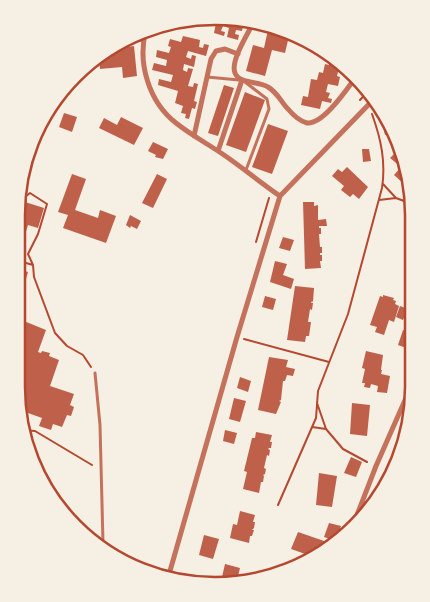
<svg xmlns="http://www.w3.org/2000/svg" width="430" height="602" font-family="'Public Sans',sans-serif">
<rect width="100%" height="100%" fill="#f6efe4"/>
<path fill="#bf614a" d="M 228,17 L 244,21 L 242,31 L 236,30 L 235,34 L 239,35 L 238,40 L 227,37 L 229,28 L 223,26 L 221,31 L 225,32 L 224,36 L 214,33 L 217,18 Z
M 268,30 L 275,32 L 276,30 L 300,36 L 300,38 L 289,36 L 285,53 L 272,50 L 265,76 L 246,71 L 253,45 L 264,48 Z
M 183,36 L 200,40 L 199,47 L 203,48 L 204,44 L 209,45 L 206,56 L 188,51 L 186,57 L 191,59 L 192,55 L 196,56 L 194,67 L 184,64 L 183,70 L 187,72 L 188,68 L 193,69 L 188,86 L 193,87 L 194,83 L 198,84 L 194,101 L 197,102 L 195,109 L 192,108 L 189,119 L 185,118 L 186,114 L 181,113 L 183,106 L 175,103 L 178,91 L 158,85 L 159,79 L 171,82 L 173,75 L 152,70 L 154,63 L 166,66 L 167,60 L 156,57 L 157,50 L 169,53 L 171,47 L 168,46 L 170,39 L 181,42 Z
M 134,46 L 137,76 L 123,78 L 122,67 L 100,69 L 99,57 L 113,49 Z
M 330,58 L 345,69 L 339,68 L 337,76 L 340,77 L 338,86 L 328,84 L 326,92 L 330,93 L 328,98 L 332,99 L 331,103 L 322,101 L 320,109 L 301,105 L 303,96 L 308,97 L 311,79 L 317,80 L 319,72 L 323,73 L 325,64 L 329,65 Z
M 224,85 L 234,88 L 218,136 L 208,133 Z
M 245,92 L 265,100 L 246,152 L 226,145 Z
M 59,96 L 52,115 L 45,113 Z
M 64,113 L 77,117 L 72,132 L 59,127 Z
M 121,117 L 143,128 L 134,145 L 99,128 L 104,118 L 117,125 Z
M 388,121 L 394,131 L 385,135 L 382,122 Z
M 268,124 L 288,131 L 272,174 L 252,167 Z
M 153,142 L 168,149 L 163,159 L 155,157 L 156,155 L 148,151 Z
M 401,147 L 410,181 L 405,185 L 394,175 L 401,167 L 390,158 Z
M 362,149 L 369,149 L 371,161 L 363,162 Z
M 347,167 L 368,187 L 359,199 L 353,194 L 350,197 L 341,190 L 344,186 L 332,176 L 338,169 L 342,172 Z
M 72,174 L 86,179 L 75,210 L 98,218 L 100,210 L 116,216 L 106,243 L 63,228 L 68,215 L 58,212 Z
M 157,174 L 167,179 L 153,208 L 142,203 Z
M 25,202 L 44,208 L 38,228 L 28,225 L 19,254 L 19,218 Z
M 303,202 L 314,202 L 314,206 L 318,205 L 318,220 L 326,219 L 327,226 L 319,226 L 319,228 L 321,228 L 321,234 L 319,234 L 320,247 L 322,247 L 322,253 L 320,253 L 320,255 L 322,255 L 322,261 L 320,261 L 321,268 L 305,269 Z
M 130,215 L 141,221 L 137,229 L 131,226 L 130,228 L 126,225 Z
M 283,237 L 294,240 L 290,251 L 279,248 Z
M 275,261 L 287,264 L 283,275 L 294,279 L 291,289 L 270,282 Z
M 18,269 L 28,272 L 20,300 L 24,301 L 19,319 L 46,330 L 38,352 L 41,353 L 42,351 L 50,353 L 49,356 L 59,360 L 50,386 L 74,394 L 70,405 L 74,407 L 71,416 L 67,415 L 62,427 L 53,424 L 51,430 L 39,426 L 42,418 L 28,413 L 24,425 L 21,424 L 16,387 Z
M 295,286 L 314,288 L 313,302 L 312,301 L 311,303 L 313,303 L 312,310 L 310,309 L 308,322 L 311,322 L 309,336 L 306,336 L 305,342 L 287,340 Z
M 383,295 L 394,298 L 393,300 L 396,301 L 395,304 L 399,306 L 394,322 L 389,320 L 384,335 L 375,332 L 377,327 L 370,325 L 380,296 L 383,297 Z
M 265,296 L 276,299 L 273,310 L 262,307 Z
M 400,306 L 408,309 L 403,320 L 396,317 Z
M 403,330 L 413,333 L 409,349 L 398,345 Z
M 366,351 L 383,355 L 381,370 L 382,370 L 381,374 L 390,376 L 387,393 L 377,392 L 378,386 L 371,384 L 370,388 L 364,387 L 365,383 L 362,383 L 365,369 L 362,368 Z
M 269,357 L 288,360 L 286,367 L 295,369 L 293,376 L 287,375 L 285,381 L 283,381 L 281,400 L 279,401 L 281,402 L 276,414 L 258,410 Z
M 240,377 L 251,381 L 248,392 L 237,388 Z
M 234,398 L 246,401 L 240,422 L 229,419 Z
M 352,403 L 370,405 L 367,436 L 350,434 Z
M 225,430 L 237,433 L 234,444 L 223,441 Z
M 256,432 L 272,435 L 270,442 L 272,442 L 271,448 L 269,448 L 268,449 L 270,450 L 269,456 L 267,455 L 264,468 L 266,469 L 265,474 L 263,475 L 264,476 L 263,482 L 261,482 L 259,493 L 243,489 L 247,472 L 244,471 L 252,438 L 255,438 Z
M 351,457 L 362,462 L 356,477 L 344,473 Z
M 319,473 L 337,476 L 332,507 L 316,505 Z
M 240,511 L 255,515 L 253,522 L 255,522 L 254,528 L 252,530 L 254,530 L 252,536 L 250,536 L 249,543 L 230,538 L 233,524 L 237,525 Z
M 329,523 L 341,526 L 336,541 L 324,537 Z
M 298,532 L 327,542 L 324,550 L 315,556 L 312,554 L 311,556 L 291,549 Z
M 204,535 L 219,539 L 213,559 L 199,555 Z
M 225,564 L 240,568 L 236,584 L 218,584 L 219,577 L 222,577 Z"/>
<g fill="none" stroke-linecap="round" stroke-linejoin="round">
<path stroke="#b5482f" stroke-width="2" d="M 360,100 L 369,90
M 396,198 L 412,204
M 379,200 L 396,198 L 383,184
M 20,201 L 30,193 L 47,204 L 38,234 L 28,254 L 33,265
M 256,242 L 269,198
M 19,261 L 33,265 L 34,277 L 55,333 L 67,346 L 83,355 L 91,367
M 244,339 L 329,362
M 317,403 L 326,429
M 312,427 L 326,429 L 343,449 L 367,462
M 22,430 L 35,431 L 92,465
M 278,505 L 316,418 L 318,391 L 348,314 L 382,188 C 386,162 381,139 372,114"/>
<path stroke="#c5725c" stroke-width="3" d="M 207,77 L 239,80
M 245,82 L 267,99 L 269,109 L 246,170
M 95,373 L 100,425 L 103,543 L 106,551"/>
<path stroke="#c5725c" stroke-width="5" d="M 253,23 C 248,34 230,61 235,73 C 239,84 259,81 268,87 C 278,93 281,102 288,109 C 293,115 299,121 307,123 C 323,125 347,89 356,77
M 146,30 C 137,63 149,102 176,123 C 191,135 208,144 224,155 C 243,168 261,183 280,196
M 134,37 L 143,40
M 194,136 L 211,59 L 216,51 L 225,49 L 238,54
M 218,151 L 242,80
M 352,528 L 376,466 L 413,382
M 168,578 L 237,337 L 280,196 L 374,99"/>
</g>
<path d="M0 0H430V602H0ZM215 25H215A190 190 0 0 1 405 215V387A190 190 0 0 1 215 577H215A190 190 0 0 1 25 387V215A190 190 0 0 1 215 25Z" fill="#f6efe4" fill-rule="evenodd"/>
<path fill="none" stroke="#b5482f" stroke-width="2.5" d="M215 25H215A190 190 0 0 1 405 215V387A190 190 0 0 1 215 577H215A190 190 0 0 1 25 387V215A190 190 0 0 1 215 25Z"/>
</svg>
